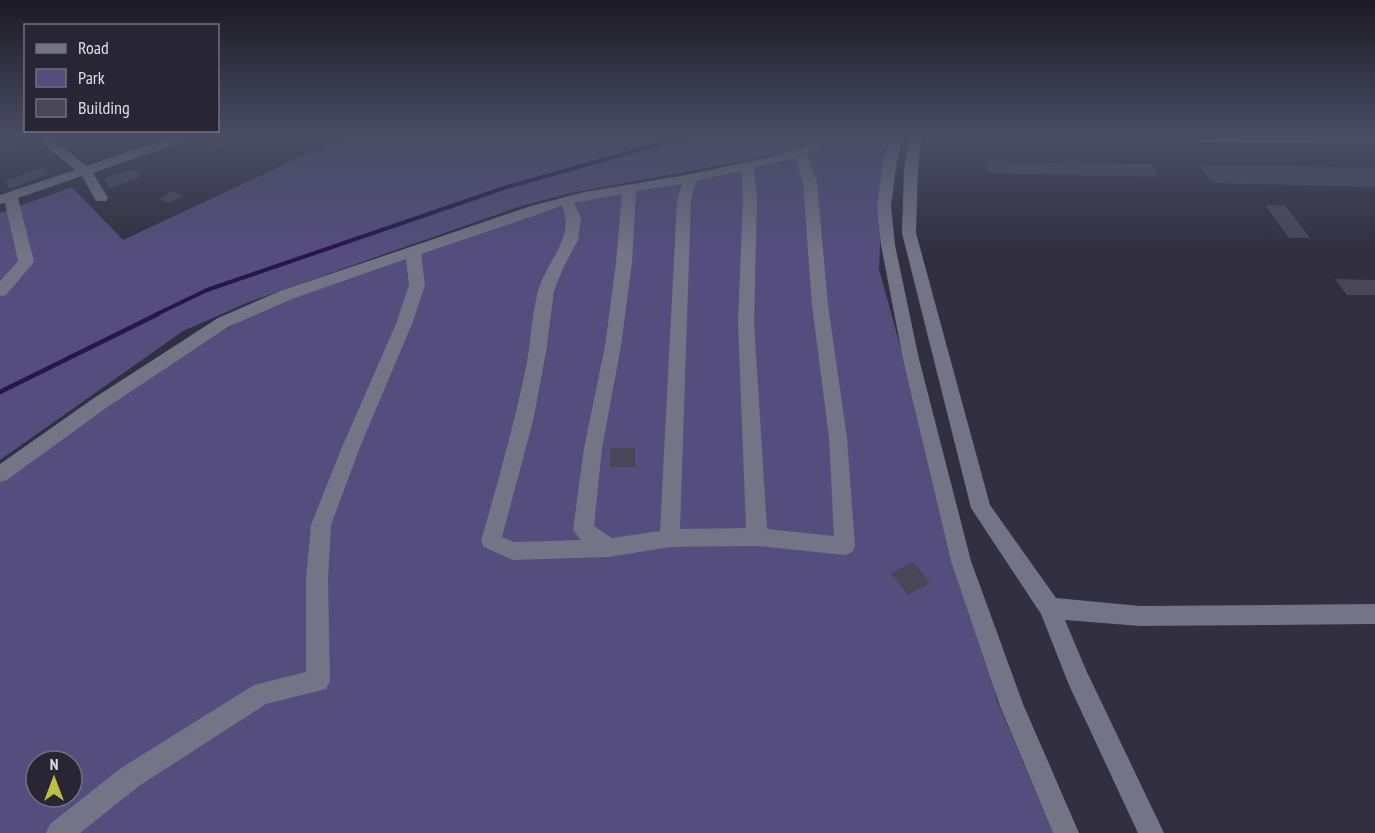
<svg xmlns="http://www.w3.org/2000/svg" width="1375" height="833" font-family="'PT Sans Narrow',sans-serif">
<rect width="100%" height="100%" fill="#322f40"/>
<path fill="#554d7e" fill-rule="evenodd" d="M 345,136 L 891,136 L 884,168 L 879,269 L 998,703 L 1053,833 L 0,833 L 0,480 L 104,408 L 234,324 L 281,302 L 538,213 L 601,196 L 782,162 L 806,151 L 812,142 L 777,155 L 571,193 L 521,206 L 249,302 L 183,331 L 0,460 L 0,213 L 72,187 L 123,240 ZM 36,761 L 72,761 L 72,797 L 36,797 Z"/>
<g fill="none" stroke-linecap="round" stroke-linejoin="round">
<path stroke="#241749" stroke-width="4" d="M 155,315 L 207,290 L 507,187 L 688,136"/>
<path stroke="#241749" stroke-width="4.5" d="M 0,392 L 158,314"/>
</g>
<path fill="#484657" d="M 7,136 L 13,136 L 24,148 L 7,154 L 0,146 L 0,138 Z
M 128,136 L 151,136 L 126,145 L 121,139 Z
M 226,136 L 233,143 L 211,151 L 205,143 Z
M 985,161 L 1061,163 L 1060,161 L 1152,164 L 1160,177 L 989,173 Z
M 1199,165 L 1375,168 L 1375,187 L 1212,183 Z
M 44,167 L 49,174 L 10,189 L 5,181 Z
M 135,169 L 140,177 L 109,188 L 104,178 Z
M 172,191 L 183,196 L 170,203 L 160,199 Z
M 1265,205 L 1285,205 L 1310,238 L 1289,238 Z
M 1335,279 L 1375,280 L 1375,295 L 1347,295 Z
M 610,448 L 635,448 L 635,467 L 610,467 Z
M 913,562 L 930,583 L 908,595 L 891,573 Z"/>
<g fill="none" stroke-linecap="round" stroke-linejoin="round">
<path fill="#757386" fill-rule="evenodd" d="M 34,136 L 48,136 L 87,166 L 174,136 L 192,136 L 190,139 L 93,173 L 108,198 L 106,201 L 96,201 L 82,176 L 18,198 L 34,262 L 6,295 L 0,296 L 0,281 L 18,261 L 5,203 L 0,204 L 0,195 L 75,170 Z
M 831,136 L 848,136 L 806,153 L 817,183 L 828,305 L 847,438 L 855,546 L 852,552 L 845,555 L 757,546 L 670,547 L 609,557 L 513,560 L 484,547 L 481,541 C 497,485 513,429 525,372 C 531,346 531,317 538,291 C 546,262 576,237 562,206 L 421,254 L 425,285 L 412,324 L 360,447 L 331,525 L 328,579 L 330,681 L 326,689 L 266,704 L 139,786 L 80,833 L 46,833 L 50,824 L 121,768 L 254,685 L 306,672 L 306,579 L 311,525 L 342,447 L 396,324 L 409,285 L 406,259 L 292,299 L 230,326 L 106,408 L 7,480 L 0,482 L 0,464 L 94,398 L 218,318 L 280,291 L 531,206 L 584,192 L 680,176 L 776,156 ZM 795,158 L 803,183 L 812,305 L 829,438 L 834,536 L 767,529 L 754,322 L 757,200 L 754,168 ZM 741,171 L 743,200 L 738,322 L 746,528 L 680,529 L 691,200 L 696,181 ZM 682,184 L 677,200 L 660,531 L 612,538 L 594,526 L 602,448 L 621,346 L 632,263 L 636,191 ZM 622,194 L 616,263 L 605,346 L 584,448 L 573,530 L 581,540 L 514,542 L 502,537 L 533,421 L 546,352 L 554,291 L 564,266 L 578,240 L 581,218 L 574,203 Z
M 891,136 L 903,136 L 897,161 L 891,206 L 895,245 L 919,359 L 971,561 L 1023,704 L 1079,833 L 1053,833 L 1000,706 L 951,561 L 903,359 L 881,245 L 877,206 L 883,161 Z
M 910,136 L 922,136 L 918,168 L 916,233 L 990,505 L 1056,598 L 1140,606 L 1375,604 L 1375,624 L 1140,626 L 1065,620 L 1086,670 L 1164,833 L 1138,833 L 1069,685 L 1041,614 L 971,508 L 902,233 L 904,168 Z
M 1033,136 L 1375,136 L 1375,144 L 1039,140 Z"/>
</g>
<linearGradient id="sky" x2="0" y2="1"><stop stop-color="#1c1a23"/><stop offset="0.54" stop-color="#494d64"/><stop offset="1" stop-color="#494d64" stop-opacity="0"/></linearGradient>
<rect width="1375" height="252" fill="url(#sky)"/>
<rect x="24" y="24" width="195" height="108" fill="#282635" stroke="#71707d" stroke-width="1.5"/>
<rect x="36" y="44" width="30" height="9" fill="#757386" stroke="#71707d" stroke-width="1.5"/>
<text x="78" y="54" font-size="18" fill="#dfdee8">Road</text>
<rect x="36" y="69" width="30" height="18" fill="#554d7e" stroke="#71707d" stroke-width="1.5"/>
<text x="78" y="84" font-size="18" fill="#dfdee8">Park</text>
<rect x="36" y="99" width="30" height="18" fill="#484657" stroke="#71707d" stroke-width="1.5"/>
<text x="78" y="114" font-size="18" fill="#dfdee8">Building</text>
<g transform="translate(54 779)"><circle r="28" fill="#282635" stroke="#71707d" stroke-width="1.5"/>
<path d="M0-4.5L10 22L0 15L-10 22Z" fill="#bdbf43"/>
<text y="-9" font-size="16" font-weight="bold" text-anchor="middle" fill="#dfdee8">N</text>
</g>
</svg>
